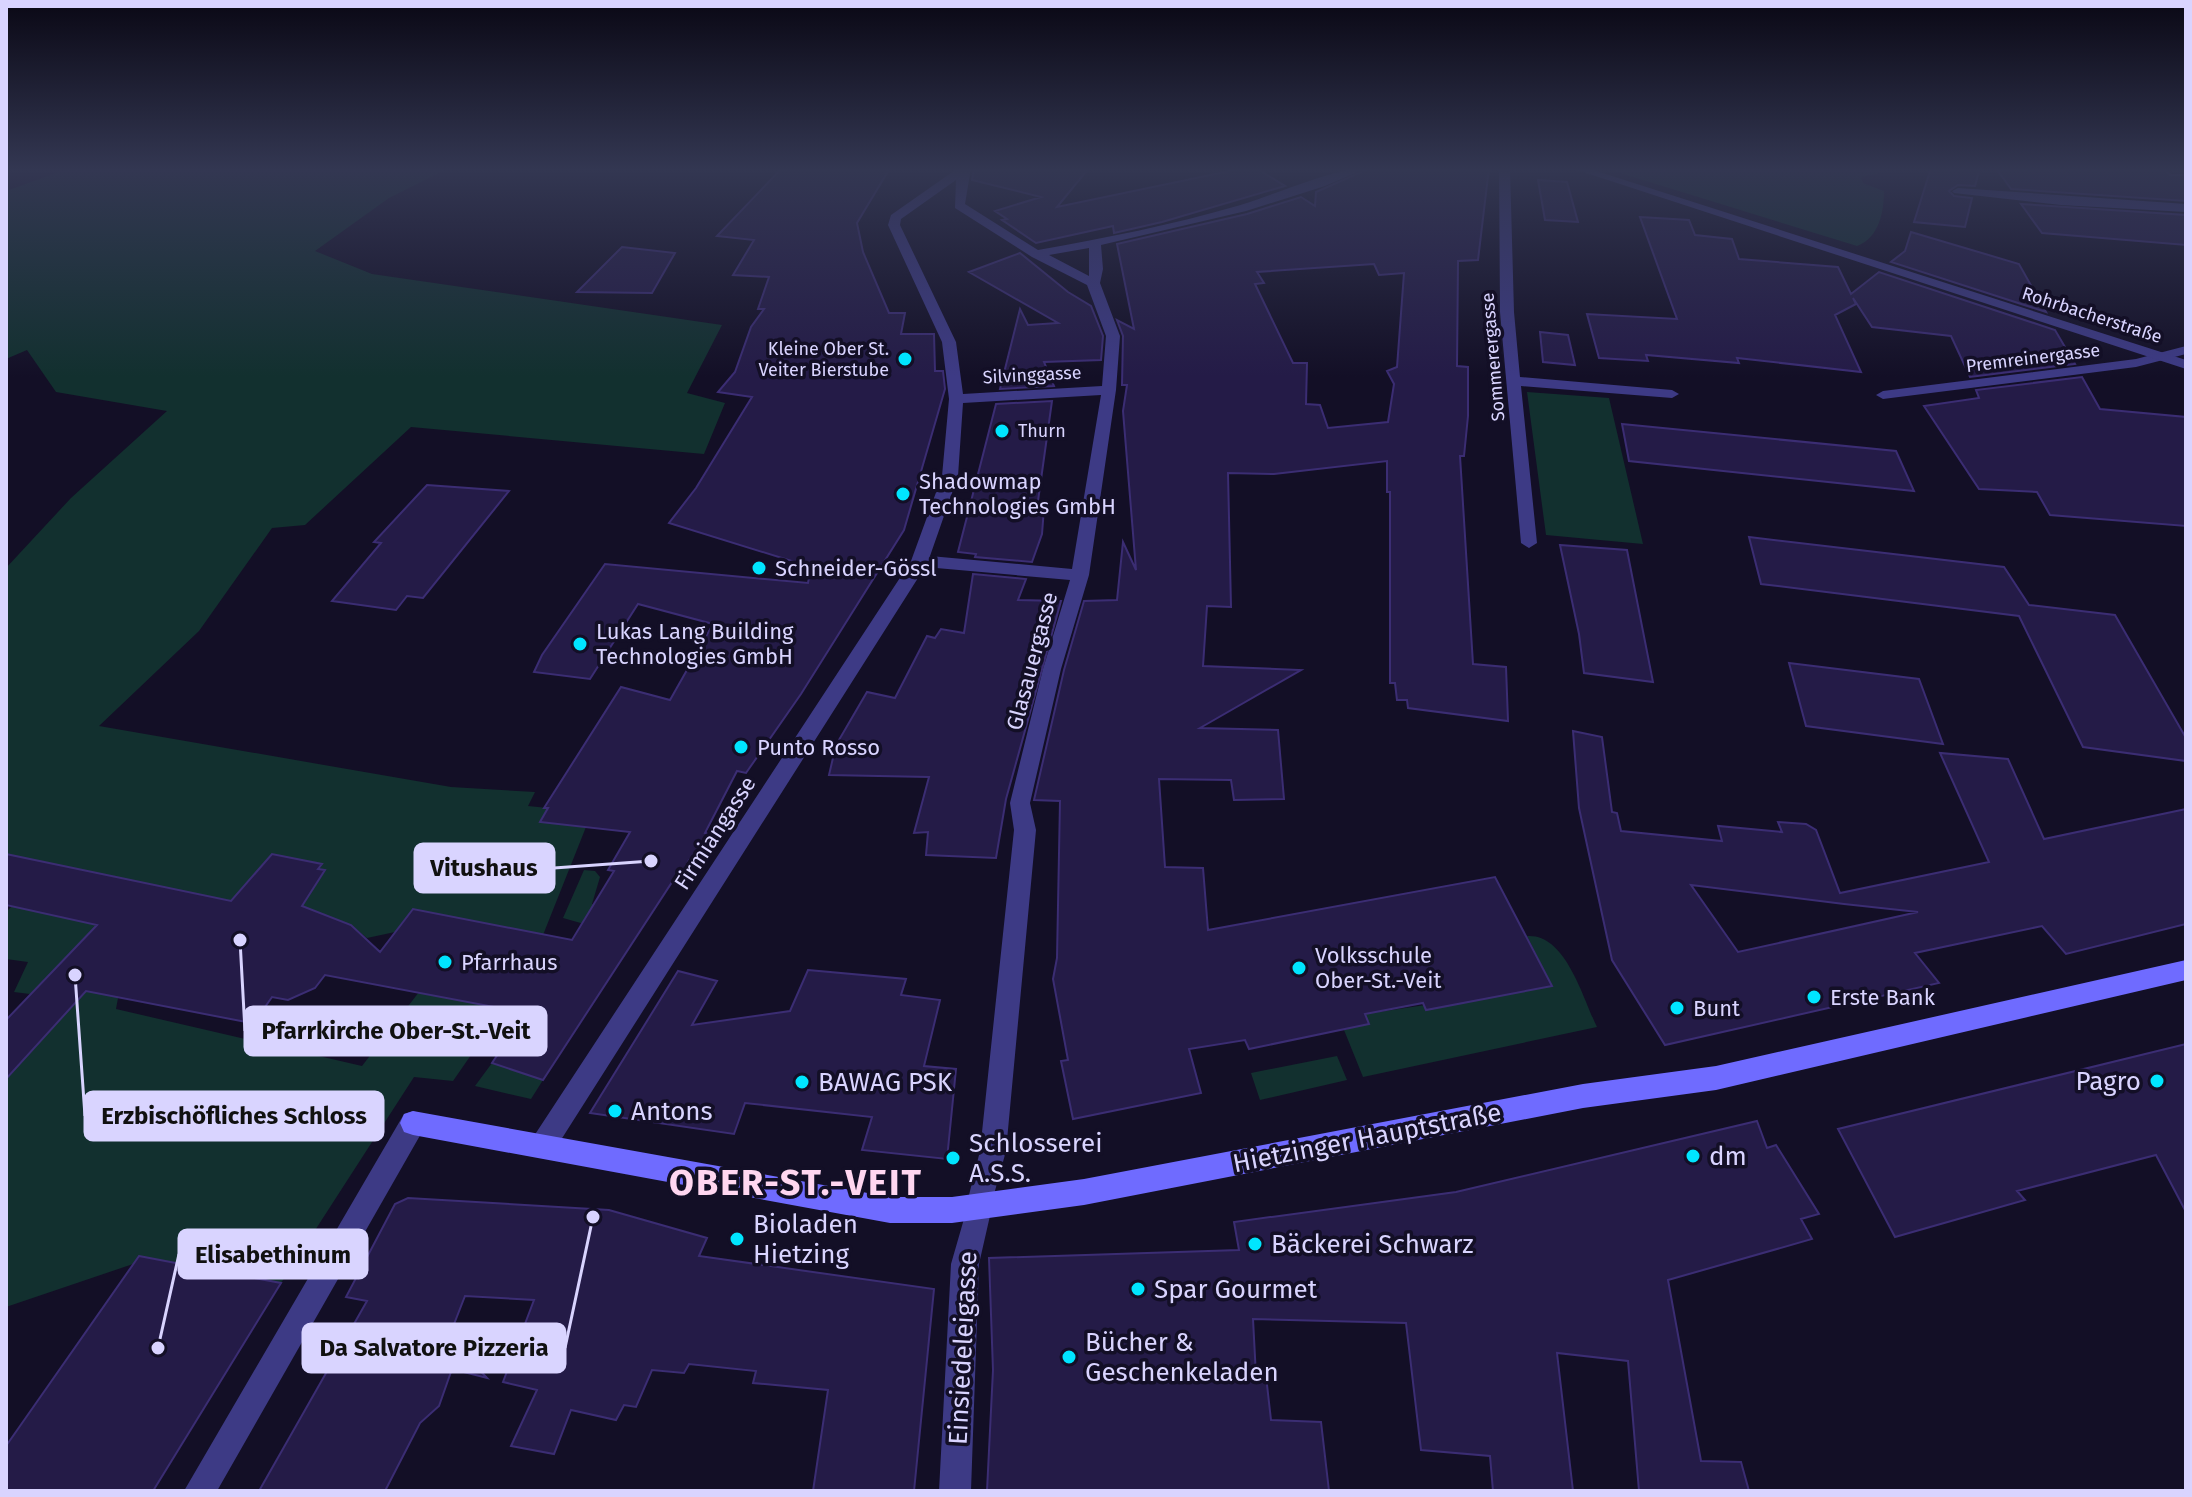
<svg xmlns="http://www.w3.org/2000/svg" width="2192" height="1497" font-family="'Fira Sans',sans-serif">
<rect width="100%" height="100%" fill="#130f26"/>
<path fill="#12302f" d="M 70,168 L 449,168 L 389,198 L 315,251 L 372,274 L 722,325 L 687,393 L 725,403 L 704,454 L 411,427 L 305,525 L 272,528 L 199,631 L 99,726 L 451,787 L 535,792 L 528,806 L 548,808 L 586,827 L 543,935 L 413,909 L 395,932 L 367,938 L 351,925 L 300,910 L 325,871 L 318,869 L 322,864 L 272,854 L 231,901 L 6,854 L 6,568 L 71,498 L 167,411 L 56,392 L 27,350 L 6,359 L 6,191 Z
M 1604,168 L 1876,168 L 1880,173 L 1861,177 L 1863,183 L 1884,191 C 1884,212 1879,238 1857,246 Z
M 1527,392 L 1609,398 L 1643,544 L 1546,535 Z
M 584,870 L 595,871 L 600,877 L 592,904 L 649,916 L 609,931 L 563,918 Z
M 12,906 L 97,925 L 30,994 L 14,992 L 28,962 L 6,959 L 6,912 Z
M 1527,936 C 1566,933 1583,999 1597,1027 L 1363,1077 L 1344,1030 L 1369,1024 L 1365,1014 L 1552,986 Z
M 118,955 L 149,962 L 118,998 L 116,1009 L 362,1066 L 419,992 L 503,1009 L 453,1081 L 414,1077 L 281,1283 L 139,1256 L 133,1264 L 6,1307 L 6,1079 Z
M 1337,1056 L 1347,1080 L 1260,1100 L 1251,1073 Z
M 492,1063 L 543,1080 L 531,1099 L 475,1086 Z"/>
<path fill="#241b47" stroke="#3b2d73" stroke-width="2" fill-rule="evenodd" d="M 782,168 L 890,168 L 857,223 L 863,252 L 889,313 L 905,313 L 901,334 L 934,334 L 935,371 L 943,371 L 945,389 L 904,530 L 801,694 L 746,773 L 737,771 L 705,833 L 712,834 L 698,861 L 689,860 L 681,875 L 678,873 L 543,1080 L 492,1063 L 526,1013 L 325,975 L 315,988 L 288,1000 L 272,997 L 256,1020 L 246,1022 L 86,991 L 6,1079 L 6,1020 L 97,925 L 6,905 L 6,854 L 231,901 L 272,854 L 322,864 L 318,869 L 325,870 L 302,906 L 351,925 L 380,952 L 413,909 L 572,940 L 614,871 L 608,870 L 630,832 L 540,822 L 548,808 L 544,808 L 621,687 L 670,700 L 713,624 L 638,604 L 590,679 L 534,672 L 542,655 L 605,564 L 808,583 L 811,567 L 669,523 L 696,488 L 752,397 L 718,392 L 735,372 L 751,327 L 764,309 L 758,309 L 769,277 L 733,275 L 754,240 L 717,236 Z
M 974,168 L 1089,168 L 1057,207 L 1244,168 L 1256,168 L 1285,186 L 1162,222 L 1114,233 L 1113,226 L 1036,243 L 1002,220 L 1007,219 L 995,211 L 1041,197 L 972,180 Z
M 1370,168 L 1489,168 L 1478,260 L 1458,261 L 1457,366 L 1468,367 L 1468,416 L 1464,456 L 1460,456 L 1473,664 L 1506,667 L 1508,721 L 1408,708 L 1407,700 L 1397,700 L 1395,683 L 1390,683 L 1390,492 L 1387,492 L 1387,461 L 1274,474 L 1228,473 L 1231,607 L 1207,606 L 1203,666 L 1301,670 L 1200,728 L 1278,730 L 1284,799 L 1234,800 L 1231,780 L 1159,779 L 1165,867 L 1203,868 L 1208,930 L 1495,877 L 1552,986 L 1426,1010 L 1423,1003 L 1365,1014 L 1369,1024 L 1249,1049 L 1245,1040 L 1189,1049 L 1201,1093 L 1073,1119 L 1061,1061 L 1068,1060 L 1053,979 L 1057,958 L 1060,801 L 1034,800 L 1064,670 L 1084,601 L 1117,600 L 1123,542 L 1136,570 L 1123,411 L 1127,385 L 1122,385 L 1123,336 L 1117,320 L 1134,329 L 1117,244 L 1247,214 L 1301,197 L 1315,206 L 1316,192 ZM 1374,264 L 1379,275 L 1404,273 L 1397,367 L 1387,371 L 1394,384 L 1388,422 L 1328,428 L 1320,405 L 1306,404 L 1307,363 L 1293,363 L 1255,284 L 1264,283 L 1257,272 Z
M 1931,168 L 1980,168 L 1975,186 L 1958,185 L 1949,191 L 1954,196 L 1972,198 L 1965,227 L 1914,222 Z
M 1996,168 L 2163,168 L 2170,175 L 2186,175 L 2186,201 L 2011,189 Z
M 1538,180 L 1567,182 L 1578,222 L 1545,220 Z
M 2021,204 L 2186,215 L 2186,245 L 2042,233 Z
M 1640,217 L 1689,220 L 1695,235 L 1732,239 L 1739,259 L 1838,267 L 1851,294 L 1879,272 L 2055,330 L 2075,364 L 1970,377 L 1951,336 L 1872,327 L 1853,298 L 1856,304 L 1835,315 L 1861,372 L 1737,358 L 1739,363 L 1646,355 L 1648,361 L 1599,358 L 1587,314 L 1677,319 Z
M 1911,232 L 2019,264 L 2046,312 L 1891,262 L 1905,251 Z
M 622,247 L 675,253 L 652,293 L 577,292 Z
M 1020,253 L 1068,292 L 1091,306 L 1103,336 L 1101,360 L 1044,362 L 1054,386 L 1000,389 L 1020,309 L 1028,325 L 1058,323 L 969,272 Z
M 1540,332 L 1568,335 L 1575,365 L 1543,362 Z
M 2082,377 L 2100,409 L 2186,417 L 2186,526 L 2050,515 L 2037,492 L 1979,489 L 1924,406 L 1979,398 L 1976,390 Z
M 1052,401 L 1037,508 L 1044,508 L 1042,534 L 1032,562 L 975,557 L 976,554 L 958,552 L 996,404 Z
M 1622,424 L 1896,451 L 1914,491 L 1629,461 Z
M 427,485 L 509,491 L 423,598 L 407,596 L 396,610 L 332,601 L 381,543 L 374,542 Z
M 1749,537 L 2004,567 L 2029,605 L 2115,615 L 2186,738 L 2186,761 L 2083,747 L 2019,616 L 1761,584 Z
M 1560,545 L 1627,550 L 1653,682 L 1584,673 L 1579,634 Z
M 973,574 L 1026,579 L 1018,600 L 1061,601 L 1006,799 L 996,858 L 926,855 L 928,832 L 914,833 L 929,777 L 829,775 L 836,745 L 867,692 L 895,698 L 927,636 L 935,638 L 941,629 L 964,633 Z
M 1789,663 L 1919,679 L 1943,744 L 1806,726 Z
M 1573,731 L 1602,737 L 1612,812 L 1617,813 L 1621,831 L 1722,841 L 1718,826 L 1782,832 L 1778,822 L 1806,824 L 1816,830 L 1840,893 L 1989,862 L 1940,753 L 2008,759 L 2044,839 L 2186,809 L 2186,924 L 2066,954 L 2042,926 L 1915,953 L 1939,983 L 1665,1045 L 1612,960 L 1579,808 ZM 1691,885 L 1844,904 L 1918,912 L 1738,952 Z
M 808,970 L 906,979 L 901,995 L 940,1000 L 924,1066 L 956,1069 L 947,1159 L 862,1150 L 872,1117 L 745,1103 L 734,1134 L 590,1113 L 678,971 L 717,981 L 692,1025 L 790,1011 Z
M 2186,1044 L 2186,1212 L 2156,1155 L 2017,1191 L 2025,1200 L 1895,1237 L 1838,1129 Z
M 1757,1121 L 1767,1148 L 1776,1145 L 1819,1214 L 1801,1219 L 1812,1239 L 1668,1280 L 1701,1461 L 1741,1462 L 1749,1491 L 1639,1491 L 1628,1361 L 1557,1353 L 1573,1491 L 1493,1491 L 1490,1456 L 1421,1450 L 1406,1323 L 1253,1319 L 1256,1376 L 1266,1376 L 1271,1420 L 1321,1422 L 1329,1491 L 987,1491 L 993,1370 L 989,1258 L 1239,1250 L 1234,1222 L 1456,1192 Z
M 408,1198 L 609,1210 L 707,1238 L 699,1256 L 934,1289 L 914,1491 L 813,1491 L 828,1390 L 753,1383 L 756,1371 L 689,1364 L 684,1373 L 652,1370 L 636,1407 L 624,1405 L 616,1420 L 571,1410 L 554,1454 L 511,1446 L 537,1390 L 503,1382 L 534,1300 L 465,1296 L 449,1337 L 487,1378 L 452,1369 L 439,1406 L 420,1423 L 385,1491 L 259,1491 L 367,1301 L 346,1297 L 395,1204 Z
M 139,1256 L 281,1283 L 153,1491 L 6,1491 L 6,1446 Z"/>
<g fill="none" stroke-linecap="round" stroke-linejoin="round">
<path fill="#3d3a85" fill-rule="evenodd" d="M 958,168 L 971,168 L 965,204 L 1038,250 C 1105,238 1172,225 1237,206 C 1269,197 1339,166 1367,168 L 1325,186 L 1246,211 L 1101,245 L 1103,269 L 1100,283 L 1120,336 L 1116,390 L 1089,575 L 1061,669 L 1030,803 L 1036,830 L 1006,1151 L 988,1216 L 979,1220 L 970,1216 L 966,1207 L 980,1151 L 1014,830 L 1010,803 L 1043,669 L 1070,580 L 925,567 L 552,1154 L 543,1157 L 534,1154 L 530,1145 L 534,1136 L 911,561 L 942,476 L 949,399 L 942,342 L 888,225 L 891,215 ZM 956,180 L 955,208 L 1032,257 L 1087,285 L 1106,336 L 1102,386 L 963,394 L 956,342 L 900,225 L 901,219 ZM 1089,248 L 1089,276 L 1049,255 ZM 1101,395 L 1072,569 L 930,556 L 958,476 L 963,403 Z
M 1499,168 L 1510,168 L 1514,312 L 1520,377 L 1672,390 L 1679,394 L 1672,398 L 1521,386 L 1537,543 L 1529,548 L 1521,543 L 1500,312 Z
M 1958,188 L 2186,204 L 2186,212 L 2061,205 L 1954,193 L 1952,191 Z
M 2186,346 L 2186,354 L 2136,367 L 1883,399 L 1876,395 L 1883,391 L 2136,359 Z"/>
<path fill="#3d3a85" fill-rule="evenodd" d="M 1571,168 L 1587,168 L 2186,360 L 2186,369 Z
M 413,1111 L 422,1114 L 426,1123 L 422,1132 L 217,1491 L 184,1491 L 404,1114 Z
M 979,1194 L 988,1198 L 992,1207 L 979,1264 L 971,1491 L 939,1491 L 951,1264 L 970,1198 Z"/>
<path fill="#6f6bff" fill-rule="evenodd" d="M 2186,960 L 2186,980 L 1716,1090 L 1583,1108 L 1084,1205 L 952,1223 L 890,1223 L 413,1135 L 404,1132 L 400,1123 L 404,1114 L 413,1111 L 890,1197 L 952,1197 L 1084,1179 L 1583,1084 L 1716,1066 Z"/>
</g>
<linearGradient id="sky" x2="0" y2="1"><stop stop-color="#0a0815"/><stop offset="0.45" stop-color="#333752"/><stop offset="1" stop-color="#333752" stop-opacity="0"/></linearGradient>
<rect width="2192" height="377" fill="url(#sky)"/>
<g fill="#00e5ff" stroke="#130f26" stroke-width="3">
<circle cx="905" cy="359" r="8"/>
<circle cx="1002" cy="431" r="8"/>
<circle cx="903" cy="494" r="8"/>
<circle cx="759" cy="568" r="8"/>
<circle cx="580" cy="644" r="8"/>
<circle cx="741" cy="747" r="8"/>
<circle cx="445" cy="962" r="8"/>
<circle cx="1299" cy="968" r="8"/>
<circle cx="1814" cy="997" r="8"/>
<circle cx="1677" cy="1008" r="8"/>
<circle cx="2157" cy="1081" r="8"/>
<circle cx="802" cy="1082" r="8"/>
<circle cx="615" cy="1111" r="8"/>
<circle cx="1693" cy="1156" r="8"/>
<circle cx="953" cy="1158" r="8"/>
<circle cx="737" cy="1239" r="8"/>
<circle cx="1255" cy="1244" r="8"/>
<circle cx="1138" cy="1289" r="8"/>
<circle cx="1069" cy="1357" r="8"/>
</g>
<g text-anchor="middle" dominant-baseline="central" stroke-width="7" stroke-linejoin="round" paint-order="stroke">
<g font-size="18" fill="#d9d4ff" stroke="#130f26">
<text transform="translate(2092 315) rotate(18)">Rohrbacherstraße</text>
<text transform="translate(1493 357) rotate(-95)">Sommerergasse</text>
<text transform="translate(2033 358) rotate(-7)">Premreinergasse</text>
<text transform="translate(1032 375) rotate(-3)">Silvinggasse</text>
</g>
<g font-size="18" fill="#d9d4ff" stroke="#130f26" text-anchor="end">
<text x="889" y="349">Kleine Ober St.<tspan x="889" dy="21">Veiter Bierstube</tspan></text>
<text x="1018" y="431" text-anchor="start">Thurn</text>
</g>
<g font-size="22" fill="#d9d4ff" stroke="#130f26" text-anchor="start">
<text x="919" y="481">Shadowmap<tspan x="919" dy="25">Technologies GmbH</tspan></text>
<text x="775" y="568">Schneider-Gössl</text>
<text x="596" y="631">Lukas Lang Building<tspan x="596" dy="25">Technologies GmbH</tspan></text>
<text x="757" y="747">Punto Rosso</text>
<text x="1315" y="955">Volksschule<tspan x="1315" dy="25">Ober-St.-Veit</tspan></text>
<text x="461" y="962">Pfarrhaus</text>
<text x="1830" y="997">Erste Bank</text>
<text x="1693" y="1008">Bunt</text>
</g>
<g font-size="22" fill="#d9d4ff" stroke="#130f26">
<text transform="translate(1032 661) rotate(-75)">Glasauergasse</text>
<text transform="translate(715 833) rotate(-57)">Firmiangasse</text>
</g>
<g font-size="26" fill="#d9d4ff" stroke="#130f26" text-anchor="start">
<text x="2141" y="1081" text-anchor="end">Pagro</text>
<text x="818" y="1082">BAWAG PSK</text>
<text x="631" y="1111">Antons</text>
<text x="969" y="1143">Schlosserei<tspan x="969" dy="30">A.S.S.</tspan></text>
<text x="1709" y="1156">dm</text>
<text x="753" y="1224">Bioladen<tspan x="753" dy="30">Hietzing</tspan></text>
<text x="1271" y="1244">Bäckerei Schwarz</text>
<text x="1154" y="1289">Spar Gourmet</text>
<text x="1085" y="1342">Bücher &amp;<tspan x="1085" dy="30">Geschenkeladen</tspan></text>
</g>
<g font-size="26" fill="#d9d4ff" stroke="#130f26">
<text transform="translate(1367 1138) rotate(-11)">Hietzinger Hauptstraße</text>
<text transform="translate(963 1348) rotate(-87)">Einsiedeleigasse</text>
</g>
<g font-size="36" font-weight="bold" letter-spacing="2" fill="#ffd6f0" stroke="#130f26">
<text x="796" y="1183">OBER-ST.-VEIT</text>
</g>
</g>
<path fill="none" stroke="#d9d4ff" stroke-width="3" d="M651 861L554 868M240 940L245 1031M75 975L85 1116M158 1348L179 1254M593 1217L565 1348"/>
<g fill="#d9d4ff" stroke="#130f26" stroke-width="3">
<circle cx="651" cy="861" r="8"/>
<circle cx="240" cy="940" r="8"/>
<circle cx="75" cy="975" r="8"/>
<circle cx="158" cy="1348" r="8"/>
<circle cx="593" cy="1217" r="8"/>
</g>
<g fill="#d9d4ff" stroke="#d9d4ff" stroke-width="3">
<rect x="415" y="844" width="139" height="48" rx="8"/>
<rect x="245" y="1007" width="301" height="48" rx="8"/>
<rect x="85" y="1092" width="298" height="48" rx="8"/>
<rect x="179" y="1230" width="188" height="48" rx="8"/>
<rect x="303" y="1324" width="262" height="48" rx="8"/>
</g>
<g font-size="24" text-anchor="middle" font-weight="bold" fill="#111">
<text x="484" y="876">Vitushaus</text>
<text x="396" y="1039">Pfarrkirche Ober-St.-Veit</text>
<text x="234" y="1124">Erzbischöfliches Schloss</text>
<text x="273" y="1263">Elisabethinum</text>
<text x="434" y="1356">Da Salvatore Pizzeria</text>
</g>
<rect width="2192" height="1497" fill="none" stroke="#d9d4ff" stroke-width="16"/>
</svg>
